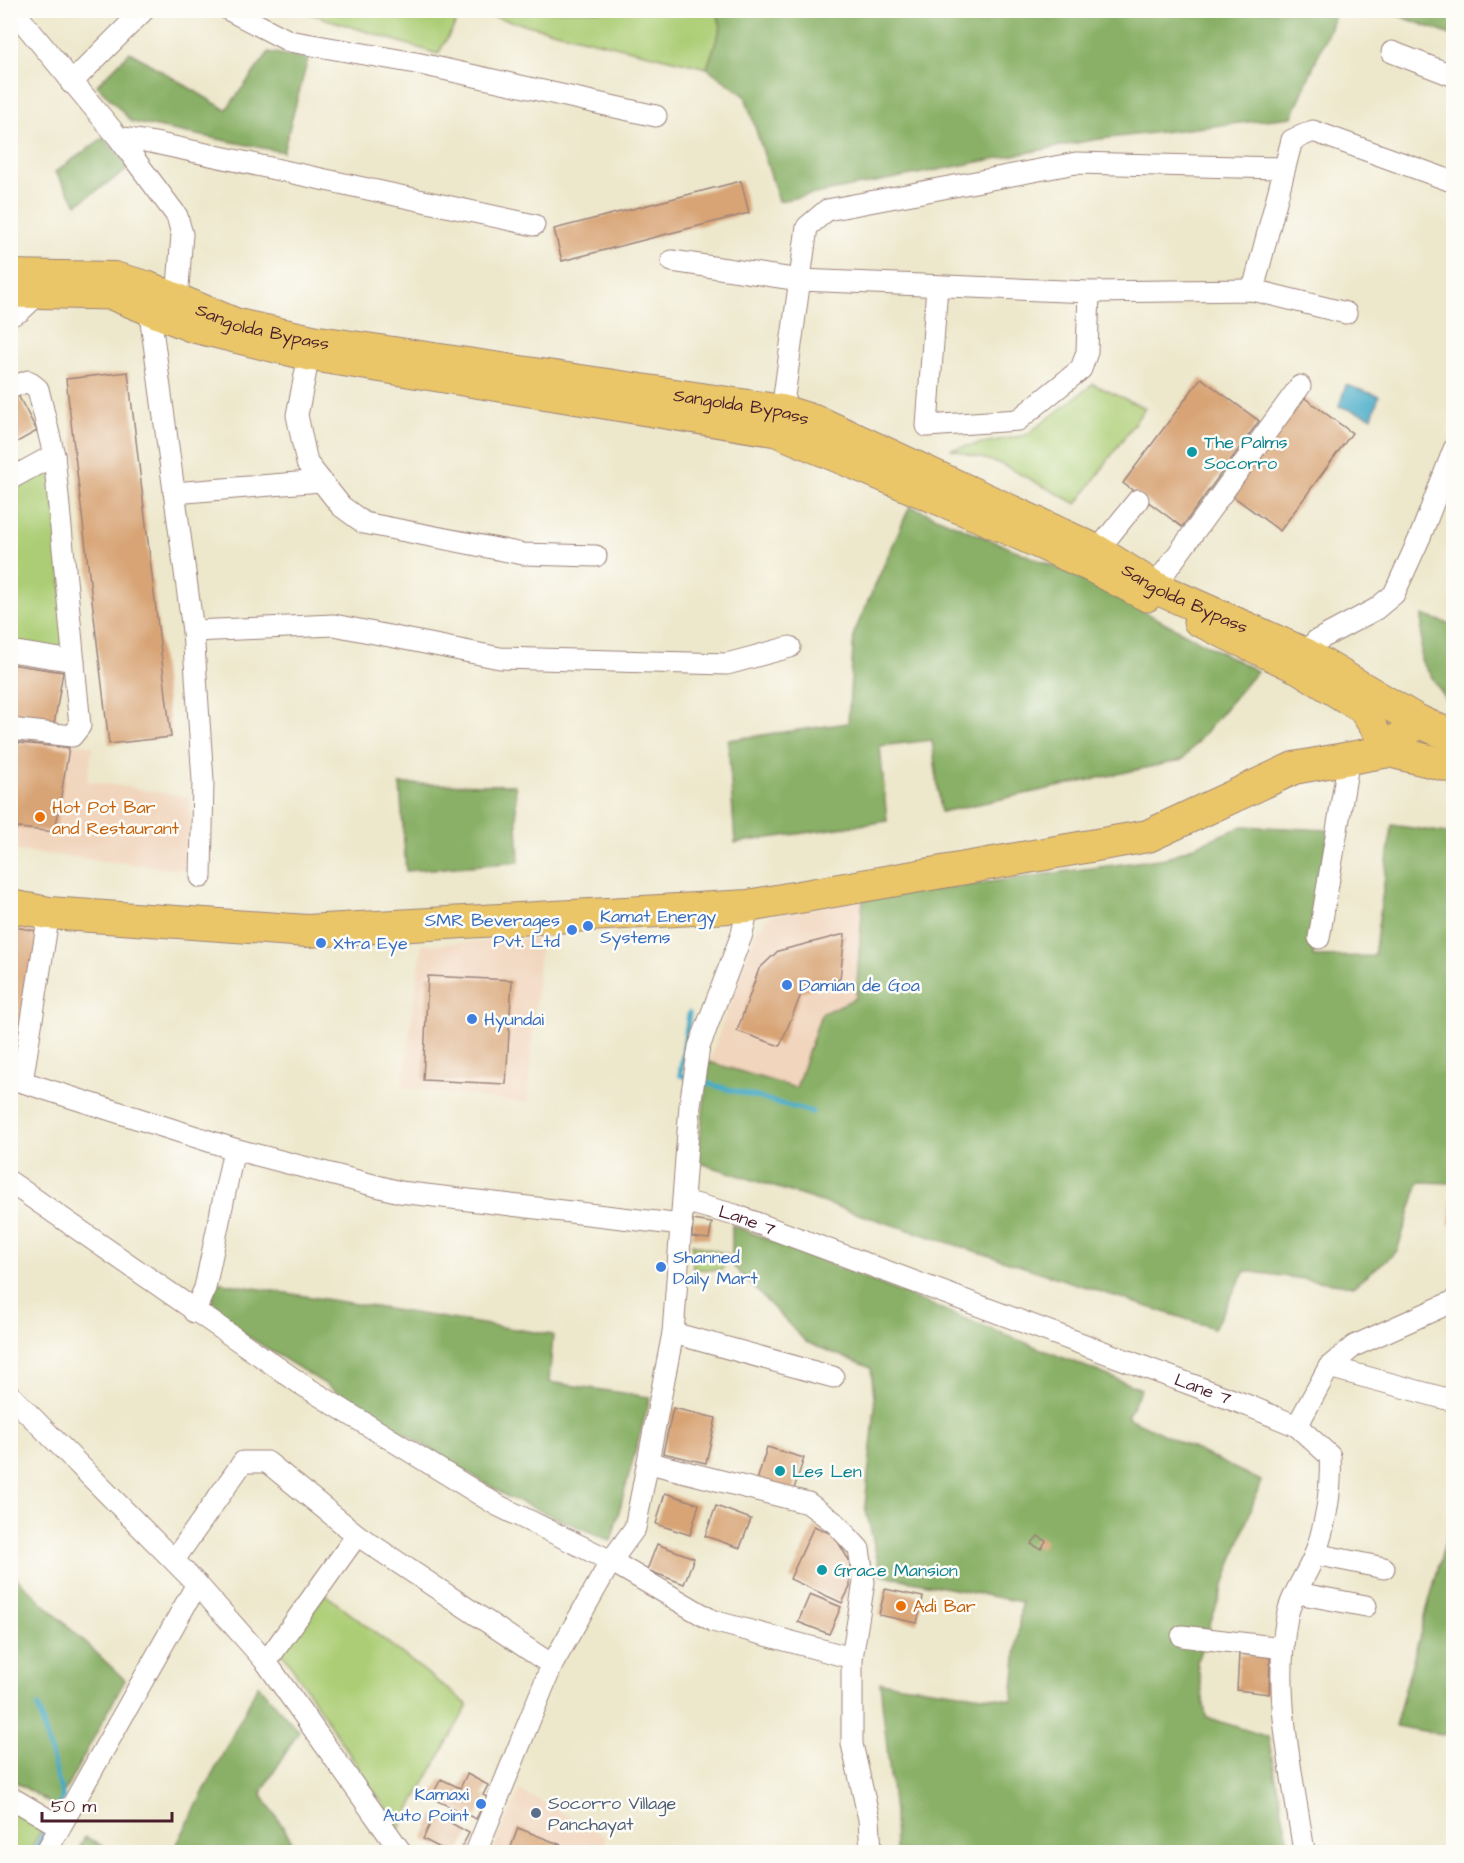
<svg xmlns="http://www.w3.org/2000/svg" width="1464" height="1863" font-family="'Architects Daughter',sans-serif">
<rect width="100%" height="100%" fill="#fdfcf7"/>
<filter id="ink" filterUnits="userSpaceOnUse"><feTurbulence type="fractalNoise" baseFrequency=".0167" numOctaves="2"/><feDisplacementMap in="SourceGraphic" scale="12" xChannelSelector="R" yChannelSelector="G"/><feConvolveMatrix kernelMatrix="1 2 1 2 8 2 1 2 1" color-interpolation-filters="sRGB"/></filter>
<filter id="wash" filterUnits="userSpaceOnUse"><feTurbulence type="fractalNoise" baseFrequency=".008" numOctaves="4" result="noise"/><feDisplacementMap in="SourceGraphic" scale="24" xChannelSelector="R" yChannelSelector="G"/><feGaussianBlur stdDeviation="1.35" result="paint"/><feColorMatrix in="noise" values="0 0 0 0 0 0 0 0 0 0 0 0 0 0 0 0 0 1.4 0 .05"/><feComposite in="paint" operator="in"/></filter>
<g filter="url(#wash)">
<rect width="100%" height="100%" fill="#ede7cb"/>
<path fill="#f1d5bd" d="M 11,736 L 93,746 L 87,781 L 190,797 L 191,871 L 11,850 Z
M 863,899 L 857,998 L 821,1014 L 797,1088 L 709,1062 L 756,931 L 770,916 Z
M 541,938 L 527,1103 L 402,1088 L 422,945 Z
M 519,1790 L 606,1836 L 600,1852 L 493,1852 Z"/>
<path fill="#accd75" stroke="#7b7650" stroke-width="1.5" d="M 301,11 L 463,11 L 438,54 Z
M 468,11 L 717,11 L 721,27 L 707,68 Z
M 1093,384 L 1145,408 L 1077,504 L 1001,464 L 951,449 L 1026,435 Z
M 52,468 L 67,651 L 11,643 L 11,491 Z
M 692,1244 L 727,1254 L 722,1270 L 693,1269 Z
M 325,1594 L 468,1705 L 399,1829 L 282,1652 Z
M 11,1805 L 44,1825 L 29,1852 L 11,1852 Z"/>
<path fill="#89b066" stroke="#6a6848" stroke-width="1.5" d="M 717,11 L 717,10 L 1337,11 L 1292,117 L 1092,140 L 779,201 L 745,96 L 707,68 L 721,27 Z
M 1386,11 L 1453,11 L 1453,36 Z
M 130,52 L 226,110 L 269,52 L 308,59 L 283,152 L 132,122 L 97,85 Z
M 103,138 L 130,168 L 77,204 L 55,172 Z
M 910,506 L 1072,574 L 1257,671 L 1182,760 L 941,812 L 932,740 L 880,746 L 887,821 L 735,843 L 728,740 L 848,723 L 854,633 Z
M 1422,615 L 1453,625 L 1453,711 L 1421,660 Z
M 400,784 L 515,785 L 519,862 L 406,871 Z
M 1392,825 L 1453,834 L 1453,1183 L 1419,1182 L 1397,1251 L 1354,1286 L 1245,1271 L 1214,1328 L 697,1162 L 709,1062 L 796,1088 L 821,1014 L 856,998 L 863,899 L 1166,858 L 1243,826 L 1328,830 L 1313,957 L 1374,956 Z
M 732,1225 L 1141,1389 L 1127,1417 L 1261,1481 L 1197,1661 L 1206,1717 L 1268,1737 L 1290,1852 L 895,1852 L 894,1813 L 880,1682 L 1012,1700 L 1021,1602 L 881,1575 L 865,1506 L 875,1408 L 871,1368 L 806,1342 L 732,1265 Z
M 216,1282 L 553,1335 L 549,1382 L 650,1397 L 611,1541 L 506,1496 L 210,1313 Z
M 1453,1514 L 1453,1736 L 1395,1726 Z
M 11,1573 L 125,1680 L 56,1807 L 11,1779 Z
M 258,1685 L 299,1731 L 261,1793 L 299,1852 L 173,1852 Z
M 85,1837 L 114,1852 L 77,1852 Z"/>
<path fill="#47abc7" stroke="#486579" stroke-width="1.5" d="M 1346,385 L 1379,396 L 1372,417 L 1339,406 Z"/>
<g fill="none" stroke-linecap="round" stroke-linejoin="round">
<path stroke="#47abc7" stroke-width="5" d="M 689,1013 L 680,1075 L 689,1078
M 698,1081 L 812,1112
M 38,1706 L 63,1798 L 52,1818
M 34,1852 L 48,1826"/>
</g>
<g id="blocks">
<path fill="#d8a476" d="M 741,181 L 749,213 L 562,261 L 554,229 Z
M 128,372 L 171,737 L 109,744 L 66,379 Z
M 1201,378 L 1259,421 L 1182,527 L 1123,483 Z
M 18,395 L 37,431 L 10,446 L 10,400 Z
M 1302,396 L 1352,433 L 1280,531 L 1230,494 Z
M 10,664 L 63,672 L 53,731 L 10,724 Z
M 10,742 L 69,748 L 55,832 L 10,827 Z
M 10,926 L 42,932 L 21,1049 L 10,1049 Z
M 845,934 L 840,979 L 802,992 L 780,1046 L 737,1031 L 759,969 L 778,951 Z
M 428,976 L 512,980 L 506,1084 L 423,1080 Z
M 1451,1200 L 1454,1201 L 1454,1225 L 1449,1225 Z
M 693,1220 L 712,1223 L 709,1239 L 692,1237 Z
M 673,1408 L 716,1418 L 706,1463 L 663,1453 Z
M 767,1447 L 804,1458 L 792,1495 L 756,1484 Z
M 665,1493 L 699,1504 L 690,1535 L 656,1524 Z
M 716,1506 L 751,1519 L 740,1548 L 705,1536 Z
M 814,1526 L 834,1535 L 850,1562 L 850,1587 L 842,1603 L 790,1579 Z
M 1038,1536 L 1046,1541 L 1041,1549 L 1031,1544 Z
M 657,1544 L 694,1558 L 684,1584 L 647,1570 Z
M 885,1589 L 923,1597 L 917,1623 L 879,1615 Z
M 810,1594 L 841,1607 L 829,1634 L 798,1622 Z
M 1239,1654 L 1270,1657 L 1269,1694 L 1237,1690 Z
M 467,1774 L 488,1785 L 483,1795 L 487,1797 L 476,1819 L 431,1798 L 441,1779 L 460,1788 Z
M 435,1814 L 469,1833 L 459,1852 L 448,1852 L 423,1839 Z
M 518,1828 L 574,1850 L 574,1852 L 509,1852 Z"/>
</g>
</g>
<g filter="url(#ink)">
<use href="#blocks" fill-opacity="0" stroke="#9c837b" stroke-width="1.5"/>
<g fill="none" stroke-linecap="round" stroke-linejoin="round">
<g stroke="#9c837b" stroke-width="23">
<g id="minor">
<path d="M 13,10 L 118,137 L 177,216 L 182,234 L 177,300"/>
<path d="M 229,10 L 289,41 L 416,63 L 656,116"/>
<path d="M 1392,52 L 1454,76"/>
<path d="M 71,83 L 144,10"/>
<path d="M 118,137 L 155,143 L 534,225"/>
<path d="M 672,261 L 800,280 L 1089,292 L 1253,290 L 1346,313"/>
<path d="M 937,286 L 927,426 L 1018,420 L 1081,369 L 1087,352 L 1089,292"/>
<path d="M 1253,290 L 1292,140 L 1313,131 L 1454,182"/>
<path d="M 148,299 L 193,631 L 203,781 L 201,877"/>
<path d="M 10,316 L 20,311 L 36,296 L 36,284"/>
<path d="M 312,341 L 297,415 L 307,463 L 341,506 L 364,523 L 523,554 L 596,556"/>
<path d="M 10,388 L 28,381 L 38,389 L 54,455 L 80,726 L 72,736 L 10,729"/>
<path d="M 782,411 L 807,227 L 827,210 L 1076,163 L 1283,168"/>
<path d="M 10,479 L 54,455"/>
<path d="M 174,493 L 321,481"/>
<path d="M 1097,551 L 1138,500"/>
<path d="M 1154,587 L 1300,386"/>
<path d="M 193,631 L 334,625 L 500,658 L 727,664 L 790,647"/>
<path d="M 10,651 L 74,661"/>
<path d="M 1305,654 L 1316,641 L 1376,609 L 1394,594 L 1420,537 L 1454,449"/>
<path d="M 1319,938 L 1349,758"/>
<path d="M 10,1078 L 234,1149 L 400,1192 L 682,1225"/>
<path d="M 22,1082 L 49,913"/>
<path d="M 10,1182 L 301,1384 L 497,1505 L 611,1561 L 713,1621 L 852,1658"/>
<path id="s1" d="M 684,1201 L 735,1215 L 1249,1406 L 1297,1426 L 1330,1456 C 1332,1488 1326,1524 1315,1554 C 1307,1575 1291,1595 1287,1617 C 1272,1695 1293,1775 1304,1852"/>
<path d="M 194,1312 L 205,1288 L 234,1149"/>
<path d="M 673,1333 L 833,1377"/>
<path d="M 1329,1367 L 1454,1401"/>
<path d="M 10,1395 L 197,1584 L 266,1662 L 401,1852"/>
<path d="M 1297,1426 L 1329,1367 L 1354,1346 L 1454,1301"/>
<path d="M 650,1463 L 808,1503 L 835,1523 L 859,1549 L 864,1582 L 852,1658 L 852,1744 L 869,1819 L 871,1852"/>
<path d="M 1315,1554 L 1384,1568"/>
<path d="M 174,1560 L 243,1462 L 267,1462 L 357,1535 L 552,1665"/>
<path d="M 1297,1593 L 1366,1606"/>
<path d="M 1182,1636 L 1283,1648"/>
<path d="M 266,1662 L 357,1535"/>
<path d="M 10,1797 L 59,1826"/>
<path d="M 46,1852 L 197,1584"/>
<path d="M 476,1852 L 552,1665 L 611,1561 L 635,1528 L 673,1333 L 690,1105 L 699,1047 L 742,934 L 748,906"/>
</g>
</g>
<g stroke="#9c837b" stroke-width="29">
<path id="major" d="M 10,294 L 111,296 L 193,329 L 309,357 L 776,433 L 983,520 L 1092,569 L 1147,598
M 1197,622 L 1300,671 L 1362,710 L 1389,751"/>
</g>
<g stroke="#9c837b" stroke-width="34">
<g id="highway">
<path id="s2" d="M 10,276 L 114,278 L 146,287 L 237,325 L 312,341 L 782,411 L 820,423 L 1097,551 L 1154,587 L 1305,654 L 1416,720 L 1454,737"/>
<path d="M 1389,751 L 1454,767"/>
<path d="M 10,906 L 49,913 L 307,931 L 748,906 L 1148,836 L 1294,768 L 1389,751 L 1416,720"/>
</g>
</g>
<use href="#minor" stroke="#fff" stroke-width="21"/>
<use href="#major" stroke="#eac669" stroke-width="27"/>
<use href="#highway" stroke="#eac669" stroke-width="32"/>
</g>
</g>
<g fill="#0f9aa8" stroke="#fdfcf7" stroke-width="2">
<circle cx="1192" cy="452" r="6"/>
<circle cx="780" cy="1471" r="6"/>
<circle cx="822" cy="1570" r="6"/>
</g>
<g fill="#e8710a" stroke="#fdfcf7" stroke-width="2">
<circle cx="40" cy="817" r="6"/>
<circle cx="901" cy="1606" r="6"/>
</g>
<g fill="#3f7fe0" stroke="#fdfcf7" stroke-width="2">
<circle cx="588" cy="926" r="6"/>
<circle cx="572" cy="930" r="6"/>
<circle cx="321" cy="943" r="6"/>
<circle cx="787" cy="985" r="6"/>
<circle cx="472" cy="1019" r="6"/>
<circle cx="661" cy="1267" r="6"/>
<circle cx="481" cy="1804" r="6"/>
</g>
<circle fill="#5c6f8a" stroke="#fdfcf7" stroke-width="2" cx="536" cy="1813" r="6"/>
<g text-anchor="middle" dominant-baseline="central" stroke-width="5" stroke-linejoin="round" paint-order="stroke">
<g font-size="18" fill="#4a1f2b" stroke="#fdfcf7">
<text stroke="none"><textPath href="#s2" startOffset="261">Sangolda Bypass</textPath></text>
<text stroke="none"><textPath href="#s2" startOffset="747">Sangolda Bypass</textPath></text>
<text stroke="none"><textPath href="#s2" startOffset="1233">Sangolda Bypass</textPath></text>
<text stroke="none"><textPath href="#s1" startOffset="66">Lane 7</textPath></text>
<text stroke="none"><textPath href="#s1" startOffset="552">Lane 7</textPath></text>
</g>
<g font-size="18" fill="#0d838f" stroke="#fdfcf7" text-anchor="start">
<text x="1204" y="442">The Palms<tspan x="1204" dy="21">Socorro</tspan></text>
<text x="792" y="1471">Les Len</text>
<text x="834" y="1570">Grace Mansion</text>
</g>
<g font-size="18" fill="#c56008" stroke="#fdfcf7" text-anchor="start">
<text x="52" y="807">Hot Pot Bar<tspan x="52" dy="21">and Restaurant</tspan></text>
<text x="913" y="1606">Adi Bar</text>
</g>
<g font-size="18" fill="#366cbe" stroke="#fdfcf7" text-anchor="start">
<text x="600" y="916">Kamat Energy<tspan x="600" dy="21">Systems</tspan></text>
<text x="560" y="920" text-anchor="end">SMR Beverages<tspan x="560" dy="21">Pvt. Ltd</tspan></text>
<text x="333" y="943">Xtra Eye</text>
<text x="799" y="985">Damian de Goa</text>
<text x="484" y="1019">Hyundai</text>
<text x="673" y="1257">Shanned<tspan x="673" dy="21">Daily Mart</tspan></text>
<text x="469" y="1794" text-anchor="end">Kamaxi<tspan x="469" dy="21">Auto Point</tspan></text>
</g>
<g font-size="18" fill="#4e5e75" stroke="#fdfcf7" text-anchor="start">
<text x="548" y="1803">Socorro Village<tspan x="548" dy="21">Panchayat</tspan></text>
</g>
</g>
<rect width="1464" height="1863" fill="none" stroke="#fdfcf7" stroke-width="36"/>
<path d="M42 1812v9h130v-9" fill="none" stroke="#4a1f2b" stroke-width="3"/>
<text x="51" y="1812" font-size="18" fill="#4a1f2b" stroke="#fdfcf7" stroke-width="4.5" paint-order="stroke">50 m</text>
</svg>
